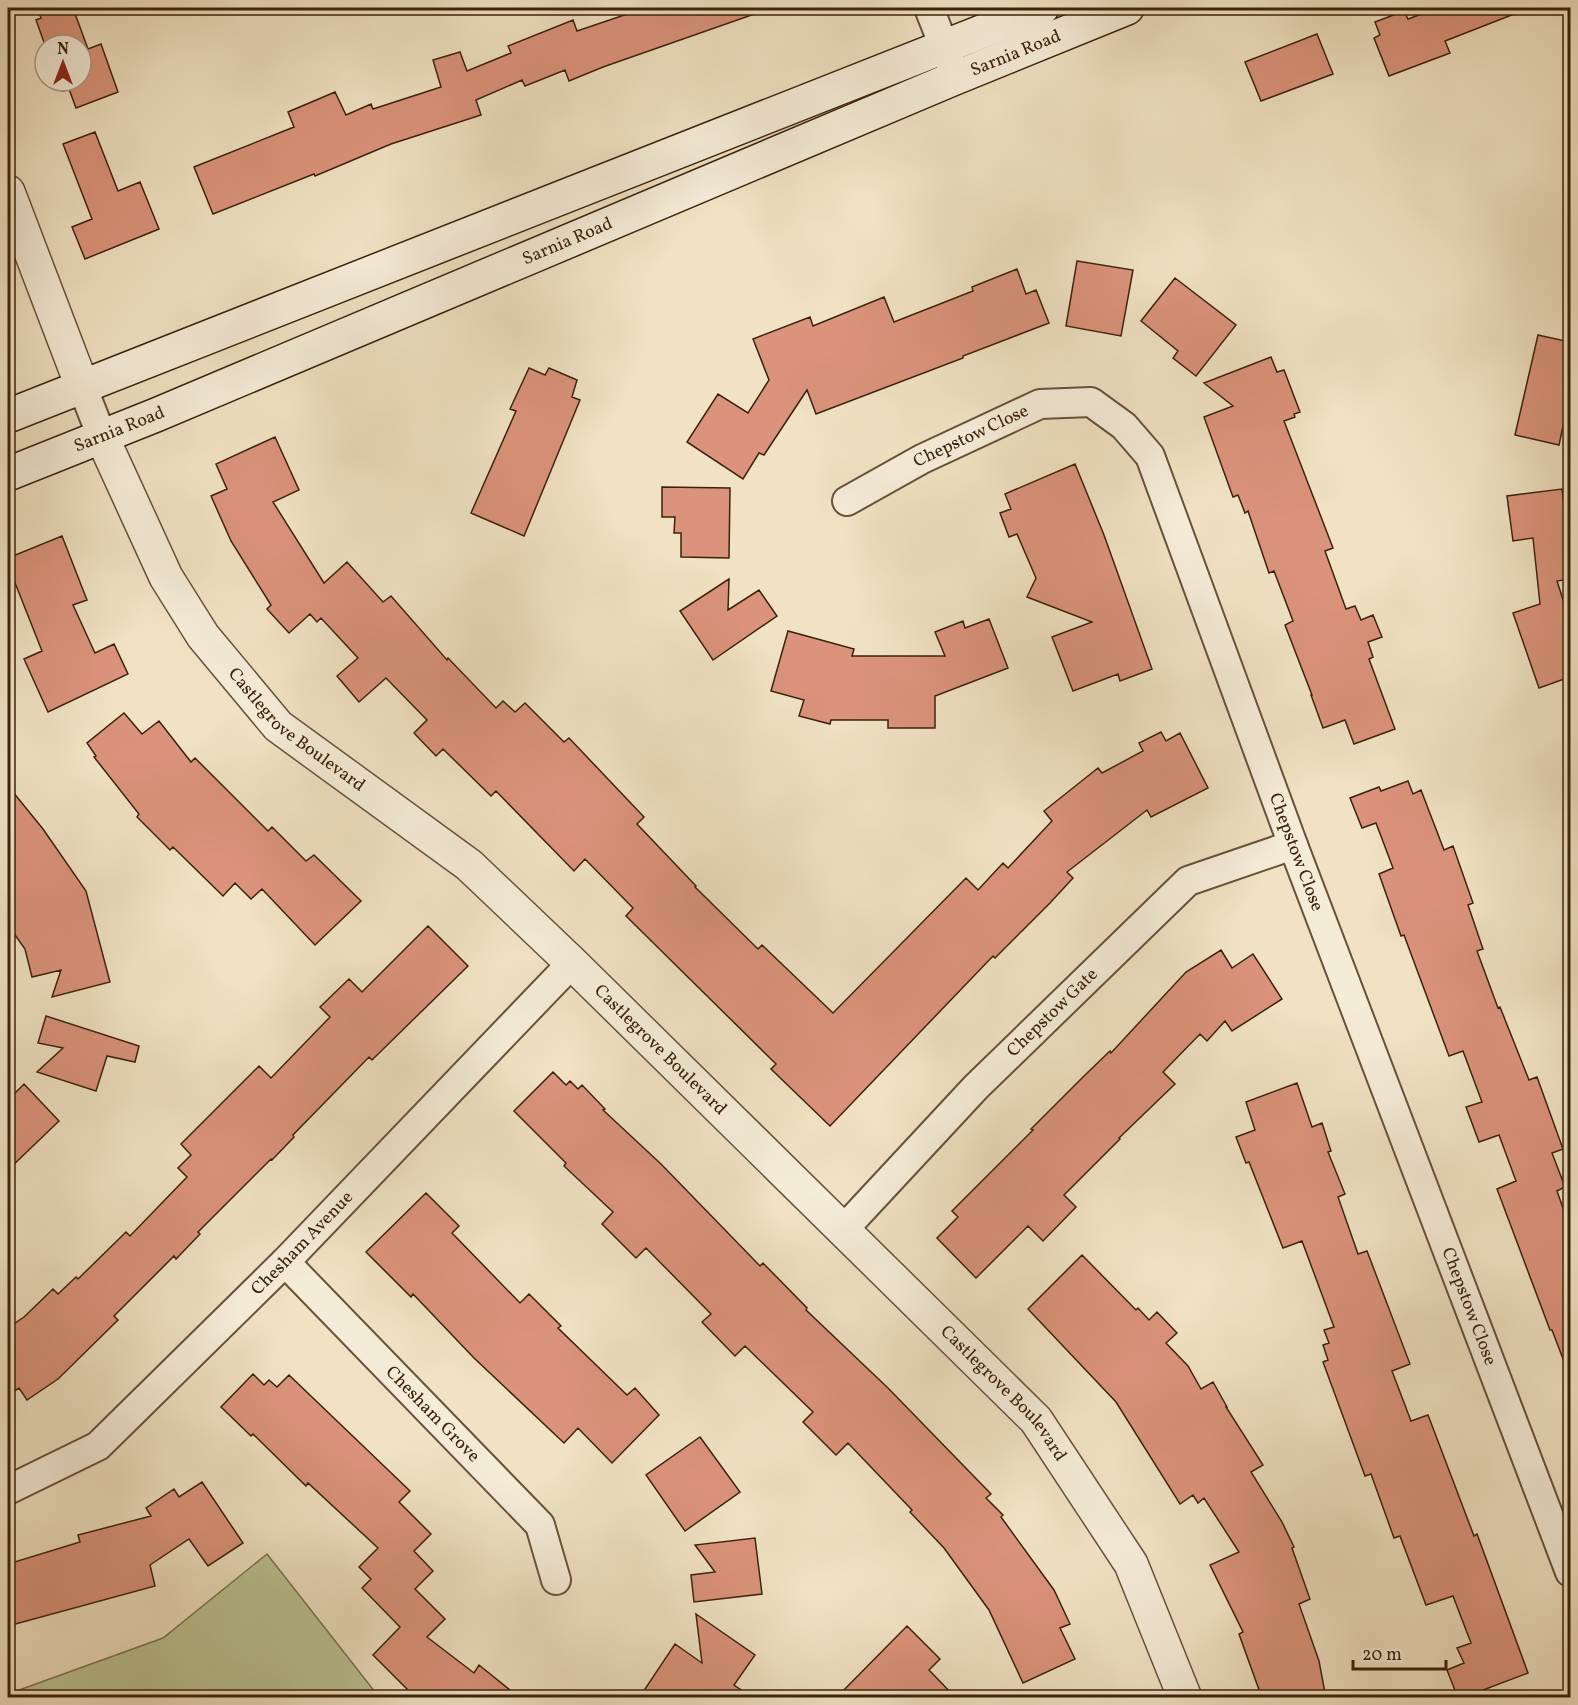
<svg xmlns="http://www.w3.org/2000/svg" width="1578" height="1705" font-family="Vollkorn,serif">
<rect width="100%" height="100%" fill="#f0e2c3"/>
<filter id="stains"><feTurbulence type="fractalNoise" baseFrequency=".00333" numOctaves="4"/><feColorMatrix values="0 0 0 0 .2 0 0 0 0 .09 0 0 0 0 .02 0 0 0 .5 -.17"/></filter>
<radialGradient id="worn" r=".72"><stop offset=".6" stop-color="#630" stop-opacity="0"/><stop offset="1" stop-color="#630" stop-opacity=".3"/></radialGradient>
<path fill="#bbc393" stroke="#7b7250" stroke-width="1.5" d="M 267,1554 L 379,1697 L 8,1697 L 8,1694 L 163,1638 Z"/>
<path fill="#db937b" stroke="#3b220c" stroke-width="1.5" d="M 37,8 L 73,8 L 88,49 L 101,44 L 118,92 L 76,108 L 69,89 L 63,91 L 59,81 L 81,81 L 81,45 L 45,45 L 36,20 L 41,18 Z
M 645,8 L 762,8 L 763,11 L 603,67 L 569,81 L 565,70 L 525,86 L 522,80 L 476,100 L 481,115 L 391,144 L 315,176 L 314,174 L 213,214 L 194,167 L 294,127 L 288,112 L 335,92 L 346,115 L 371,104 L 373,109 L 441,87 L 433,60 L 460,52 L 467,71 L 511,53 L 508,46 L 573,20 L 577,31 Z
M 1438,8 L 1527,8 L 1527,9 L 1445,41 L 1450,53 L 1389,76 L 1374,38 L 1380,35 L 1375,22 L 1404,11 L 1408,19 Z
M 1317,34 L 1333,74 L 1261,101 L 1245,62 Z
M 95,132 L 118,191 L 140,182 L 159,229 L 85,259 L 72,227 L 92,219 L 63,144 Z
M 1077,261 L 1133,270 L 1121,336 L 1066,326 Z
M 1017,269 L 1026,294 L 1036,290 L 1049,323 L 963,356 L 963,358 L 816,414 L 807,390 L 764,455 L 759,453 L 743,479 L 687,442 L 718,394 L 748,413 L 769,380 L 753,339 L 810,317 L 813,326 L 884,297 L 894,322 L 973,291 L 972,287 Z
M 1175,278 L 1236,325 L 1196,376 L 1173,358 L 1178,351 L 1141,321 Z
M 1538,335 L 1570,342 L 1570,418 L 1565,417 L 1559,445 L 1515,435 Z
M 1271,357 L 1277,372 L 1284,370 L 1300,412 L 1294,414 L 1295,417 L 1284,421 L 1333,548 L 1325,551 L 1346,609 L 1355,606 L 1361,620 L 1373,615 L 1382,637 L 1368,642 L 1373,657 L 1369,659 L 1395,729 L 1354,744 L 1345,720 L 1323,728 L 1311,695 L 1312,695 L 1285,625 L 1293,621 L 1274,571 L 1269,573 L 1248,511 L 1245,513 L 1238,495 L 1233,497 L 1204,417 L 1233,406 L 1204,383 Z
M 529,368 L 545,375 L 549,368 L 577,380 L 572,397 L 580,400 L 524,536 L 471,513 L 516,411 L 510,409 Z
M 275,437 L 299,490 L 273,502 L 324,583 L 347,562 L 383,602 L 391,596 L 447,660 L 448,658 L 496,708 L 503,701 L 515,712 L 525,703 L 564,742 L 569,738 L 644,817 L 637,824 L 696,886 L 695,887 L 758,949 L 762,945 L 833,1013 L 966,878 L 978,890 L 1003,863 L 1008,868 L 1052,821 L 1044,811 L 1098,768 L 1102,773 L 1143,751 L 1139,743 L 1161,732 L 1166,741 L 1180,733 L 1208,788 L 1151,817 L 1147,810 L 1067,872 L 1073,878 L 1050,903 L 995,958 L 993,956 L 830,1126 L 771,1069 L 776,1064 L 626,916 L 633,908 L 585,859 L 574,871 L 496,791 L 491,796 L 443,749 L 436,756 L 414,733 L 427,720 L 386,678 L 359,702 L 337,676 L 358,658 L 321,618 L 317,622 L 310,614 L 289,633 L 267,609 L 271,605 L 231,541 L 211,496 L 227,489 L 216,464 Z
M 1075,464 L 1104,535 L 1152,669 L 1120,681 L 1118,674 L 1073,691 L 1052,637 L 1092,622 L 1027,597 L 1036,578 L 1017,534 L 1009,537 L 1000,513 L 1011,509 L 1005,494 Z
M 662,487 L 730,488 L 729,558 L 681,557 L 681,533 L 674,533 L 675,517 L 662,517 Z
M 1562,489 L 1564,505 L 1570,504 L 1570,579 L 1557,581 L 1570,621 L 1570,677 L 1539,688 L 1513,613 L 1540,604 L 1533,538 L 1513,541 L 1507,496 Z
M 62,536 L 87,600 L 73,605 L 95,653 L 114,644 L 128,674 L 48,712 L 24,659 L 42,651 L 8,565 L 8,558 Z
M 729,579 L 728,610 L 759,590 L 777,616 L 713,660 L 680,611 Z
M 989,619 L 1008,668 L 935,696 L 935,728 L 888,728 L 888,720 L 831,720 L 830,724 L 799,716 L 804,700 L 771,691 L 788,631 L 854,649 L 852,656 L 945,656 L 935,632 L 963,621 L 965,628 Z
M 124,713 L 142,734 L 159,721 L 191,762 L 195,758 L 268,831 L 272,827 L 306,861 L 314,855 L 361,901 L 315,945 L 262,889 L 251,899 L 235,883 L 223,896 L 173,847 L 170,850 L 137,817 L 139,814 L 94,757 L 96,756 L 87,743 Z
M 1408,781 L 1413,794 L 1421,790 L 1444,850 L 1453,846 L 1473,903 L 1468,905 L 1483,949 L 1477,951 L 1498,1008 L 1500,1007 L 1529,1080 L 1537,1077 L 1563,1149 L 1552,1153 L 1565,1187 L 1557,1191 L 1570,1228 L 1570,1371 L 1568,1372 L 1552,1330 L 1550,1330 L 1497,1189 L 1516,1181 L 1499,1135 L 1479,1142 L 1466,1107 L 1482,1102 L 1463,1051 L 1449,1056 L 1404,935 L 1401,936 L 1379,874 L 1393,868 L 1376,823 L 1362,828 L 1350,798 L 1379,787 L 1381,791 Z
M 8,786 L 43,829 L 86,891 L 110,982 L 52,997 L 61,970 L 32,977 L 25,949 L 8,925 Z
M 428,926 L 468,966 L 372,1060 L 369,1057 L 293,1135 L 294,1137 L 272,1160 L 271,1159 L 198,1232 L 200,1234 L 176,1259 L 174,1256 L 114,1316 L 118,1320 L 58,1379 L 27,1400 L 19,1388 L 8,1395 L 8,1328 L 24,1317 L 53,1289 L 58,1294 L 76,1277 L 78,1279 L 126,1232 L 130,1236 L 187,1177 L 178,1168 L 191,1155 L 181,1144 L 259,1066 L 271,1078 L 330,1017 L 320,1007 L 349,979 L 362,992 Z
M 1221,950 L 1232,968 L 1253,954 L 1282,999 L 1232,1031 L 1225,1021 L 1207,1041 L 1200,1034 L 1163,1072 L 1175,1084 L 1119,1138 L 1120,1139 L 1064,1195 L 1076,1207 L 1043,1241 L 1028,1226 L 976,1278 L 937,1238 L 958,1217 L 952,1211 L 1033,1130 L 1031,1129 L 1083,1077 L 1110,1051 L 1111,1053 L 1186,972 Z
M 46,1016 L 139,1046 L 135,1062 L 107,1056 L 96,1091 L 37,1072 L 63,1048 L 38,1043 Z
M 553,1072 L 566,1085 L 570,1081 L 578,1089 L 582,1085 L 605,1109 L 603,1110 L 661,1164 L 760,1266 L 763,1263 L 807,1308 L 806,1310 L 888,1388 L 991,1494 L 986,1498 L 1003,1515 L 1001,1517 L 1054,1590 L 1070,1624 L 1060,1628 L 1075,1659 L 1023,1683 L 989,1610 L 944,1548 L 910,1512 L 912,1510 L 848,1443 L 836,1455 L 803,1422 L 813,1412 L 745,1346 L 735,1356 L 702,1322 L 711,1314 L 646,1248 L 636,1258 L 602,1224 L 613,1212 L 564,1166 L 566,1163 L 514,1111 Z
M 1297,1083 L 1312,1127 L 1322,1123 L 1331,1151 L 1328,1152 L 1345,1194 L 1338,1197 L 1358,1254 L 1367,1251 L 1410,1364 L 1392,1371 L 1411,1421 L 1428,1415 L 1474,1536 L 1477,1534 L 1528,1673 L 1462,1698 L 1458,1698 L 1447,1670 L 1464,1663 L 1457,1648 L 1471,1643 L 1453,1596 L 1426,1605 L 1400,1536 L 1394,1538 L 1371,1474 L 1365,1476 L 1323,1362 L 1328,1360 L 1323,1345 L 1329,1343 L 1324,1330 L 1334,1327 L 1302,1241 L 1283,1248 L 1249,1162 L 1246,1163 L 1236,1137 L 1255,1130 L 1246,1102 Z
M 24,1084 L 59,1121 L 8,1170 L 8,1100 Z
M 426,1193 L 459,1226 L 452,1233 L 520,1303 L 529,1294 L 561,1326 L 558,1328 L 627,1395 L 635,1388 L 659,1415 L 612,1463 L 578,1428 L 564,1443 L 474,1358 L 413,1294 L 411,1297 L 366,1252 Z
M 1082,1255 L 1136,1310 L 1138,1308 L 1149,1320 L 1157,1312 L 1177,1333 L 1166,1343 L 1188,1366 L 1201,1389 L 1213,1382 L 1227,1407 L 1226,1407 L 1263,1465 L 1251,1472 L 1282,1522 L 1294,1547 L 1292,1548 L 1310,1599 L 1299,1604 L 1319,1661 L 1326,1698 L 1262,1698 L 1239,1634 L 1243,1632 L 1210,1565 L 1239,1552 L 1204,1498 L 1198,1503 L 1193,1495 L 1180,1504 L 1116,1402 L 1028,1309 Z
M 253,1374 L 264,1385 L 269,1380 L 277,1387 L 289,1375 L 410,1491 L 399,1502 L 431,1534 L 414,1551 L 433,1571 L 415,1589 L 445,1619 L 427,1637 L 474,1673 L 479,1665 L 520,1698 L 416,1698 L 373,1655 L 400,1627 L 362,1588 L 371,1579 L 359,1567 L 378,1548 L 308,1483 L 306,1486 L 253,1434 L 251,1436 L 221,1407 Z
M 700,1437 L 740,1492 L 685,1531 L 646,1475 Z
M 202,1482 L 243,1543 L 208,1566 L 189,1539 L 150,1565 L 155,1586 L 8,1626 L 8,1564 L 80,1542 L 78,1535 L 151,1516 L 146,1508 L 174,1489 L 179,1497 Z
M 755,1538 L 762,1594 L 694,1602 L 691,1575 L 715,1572 L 695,1545 Z
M 696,1614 L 755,1655 L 734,1685 L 753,1698 L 639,1698 L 675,1644 L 702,1663 Z
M 907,1626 L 940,1659 L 929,1670 L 956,1698 L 836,1698 Z"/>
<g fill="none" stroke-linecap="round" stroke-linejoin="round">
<g stroke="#68523a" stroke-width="32">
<g id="minor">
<path d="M 929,8 L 952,67"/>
<path d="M 82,386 L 102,437"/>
<path id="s1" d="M 847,501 L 922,459 L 1040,404 L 1091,402 L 1124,426 L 1150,456 L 1293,845 L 1570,1572"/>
<path id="s2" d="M 843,1230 L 976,1087 L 1188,881 L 1293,845"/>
<path id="s3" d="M 285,1262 L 540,1525 L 556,1580"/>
<path id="s4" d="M 8,1490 L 98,1446 L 285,1262 L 572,963"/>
</g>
</g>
<g stroke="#68523a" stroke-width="36">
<g id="tertiary">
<path d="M 8,192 L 82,386"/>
<path id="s5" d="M 102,437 L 166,577 L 203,636 L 278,726 L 469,865 L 572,963 L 1036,1420 L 1131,1564 L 1185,1698"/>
</g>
</g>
<g stroke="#3b220c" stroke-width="36">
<g id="secondary">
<path d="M 8,416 L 1042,8"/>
<path id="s6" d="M 8,474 L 156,415 L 955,78 L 1127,8"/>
</g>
</g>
<use href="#minor" stroke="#f5ecd8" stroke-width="28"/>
<use href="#tertiary" stroke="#f5ecd8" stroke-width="33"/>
<use href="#secondary" stroke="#f5ecd8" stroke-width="33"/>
</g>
<g text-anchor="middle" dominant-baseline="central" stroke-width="4.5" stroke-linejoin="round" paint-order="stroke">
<g font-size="18" fill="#3b220c" stroke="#f5ecd8">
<text stroke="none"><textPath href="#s6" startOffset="1092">Sarnia Road</textPath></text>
<text stroke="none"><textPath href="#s6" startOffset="606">Sarnia Road</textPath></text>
<text stroke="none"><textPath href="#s6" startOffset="120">Sarnia Road</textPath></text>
<text stroke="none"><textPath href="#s1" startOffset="140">Chepstow Close</textPath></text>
<text stroke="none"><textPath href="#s5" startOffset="357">Castlegrove Boulevard</textPath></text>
<text stroke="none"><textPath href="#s1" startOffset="770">Chepstow Close</textPath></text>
<text stroke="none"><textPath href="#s2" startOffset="302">Chepstow Gate</textPath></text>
<text stroke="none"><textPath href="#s5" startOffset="843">Castlegrove Boulevard</textPath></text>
<text stroke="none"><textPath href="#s4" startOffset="388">Chesham Avenue</textPath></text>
<text stroke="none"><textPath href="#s1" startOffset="1256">Chepstow Close</textPath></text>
<text stroke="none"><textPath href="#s5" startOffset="1329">Castlegrove Boulevard</textPath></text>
<text stroke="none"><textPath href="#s3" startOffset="212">Chesham Grove</textPath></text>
</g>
</g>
<rect width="1578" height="1705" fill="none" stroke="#f0e2c3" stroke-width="30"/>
<rect x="9" y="9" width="1560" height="1687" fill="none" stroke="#3b220c" stroke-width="3"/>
<rect x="15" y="15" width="1548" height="1675" fill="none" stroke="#3b220c" stroke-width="1.5"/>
<g transform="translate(63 63)"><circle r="28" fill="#f5ecd8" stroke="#ab9b86" stroke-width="1.5"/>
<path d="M0-4.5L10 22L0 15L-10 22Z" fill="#8f2418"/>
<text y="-9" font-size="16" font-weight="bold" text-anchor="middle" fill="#3b220c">N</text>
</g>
<path d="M1353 1660v9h93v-9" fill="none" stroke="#3b220c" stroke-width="3"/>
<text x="1362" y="1660" font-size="18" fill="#3b220c" stroke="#f5ecd8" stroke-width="4.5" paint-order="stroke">20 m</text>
<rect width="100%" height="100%" filter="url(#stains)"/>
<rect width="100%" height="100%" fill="url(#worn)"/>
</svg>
